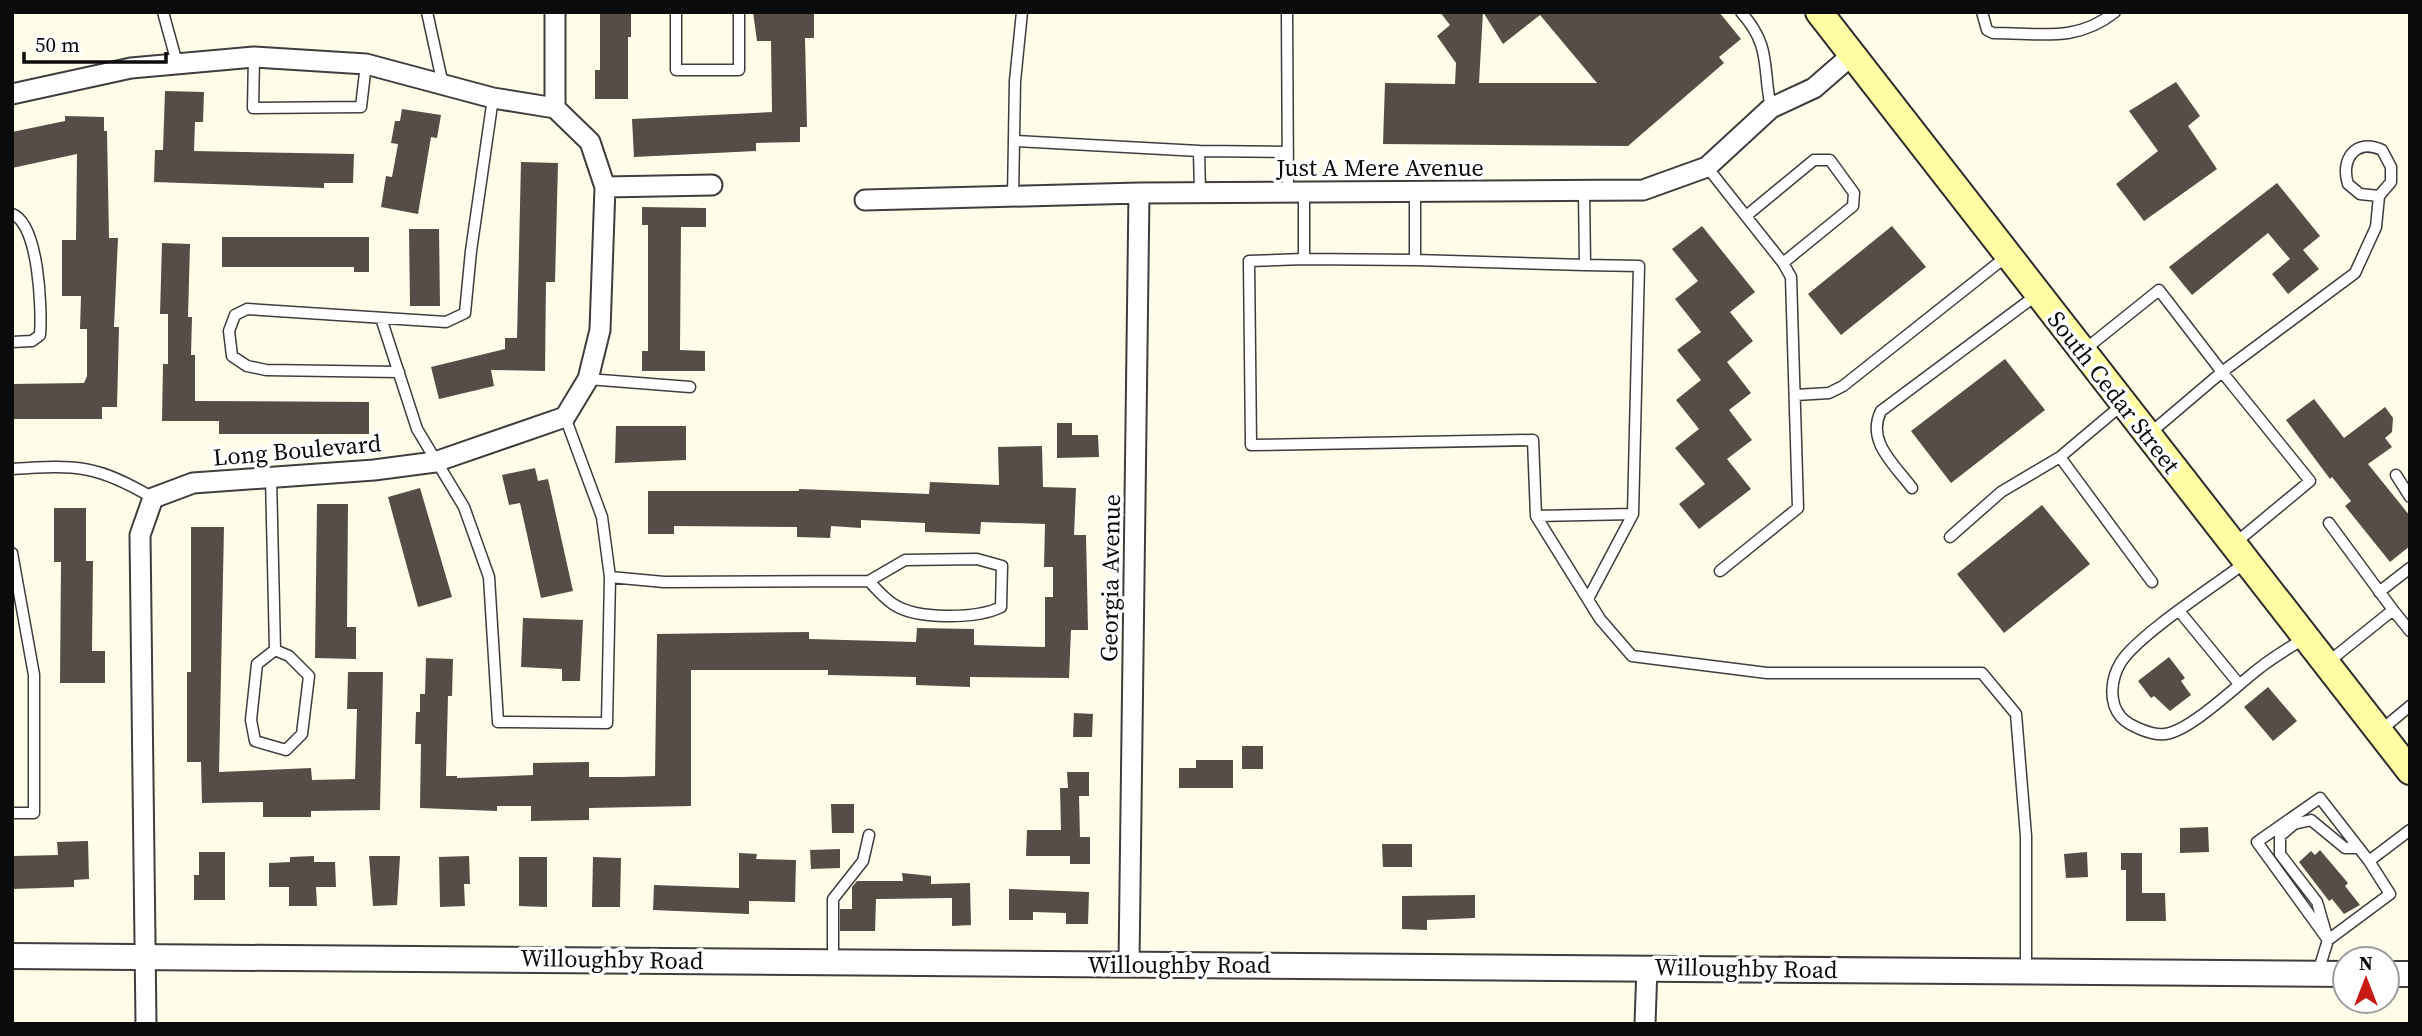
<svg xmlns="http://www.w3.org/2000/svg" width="2422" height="1036" font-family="'Source Serif 4',serif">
<rect width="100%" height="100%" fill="#fffce9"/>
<path fill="#554d46" d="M 600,12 L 631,12 L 631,37 L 628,37 L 628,99 L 595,99 L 595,70 L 600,70 Z
M 753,12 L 814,12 L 814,38 L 805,38 L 807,127 L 800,127 L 800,142 L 756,143 L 756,151 L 634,157 L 632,119 L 772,112 L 771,41 L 757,41 Z
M 1440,12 L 1483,12 L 1479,83 L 1597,83 L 1540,15 L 1503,44 L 1483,12 L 1719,12 L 1741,39 L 1719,57 L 1724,63 L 1628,146 L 1383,144 L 1385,83 L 1455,84 L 1456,63 L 1437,36 L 1450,25 Z
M 2176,82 L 2200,116 L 2188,126 L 2217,169 L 2144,221 L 2116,184 L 2158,151 L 2129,111 Z
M 165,91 L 204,92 L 203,122 L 195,122 L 194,151 L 354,154 L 353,183 L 324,183 L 324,188 L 154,182 L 155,150 L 163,150 Z
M 402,109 L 441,115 L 437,138 L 431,137 L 418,214 L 381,207 L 386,176 L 392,177 L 398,144 L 391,143 L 395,121 L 400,121 Z
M 65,116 L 104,117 L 104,131 L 107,131 L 109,238 L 118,238 L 114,327 L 119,327 L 117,407 L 102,407 L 102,419 L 12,419 L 12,384 L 84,383 L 87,376 L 87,329 L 80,329 L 81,296 L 62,296 L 62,240 L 76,240 L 77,154 L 12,168 L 12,132 L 65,121 Z
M 521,162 L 558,163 L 555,282 L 546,282 L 545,371 L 491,370 L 494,386 L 439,399 L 431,367 L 505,349 L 505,338 L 517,338 Z
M 2277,183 L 2320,236 L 2303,250 L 2319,269 L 2288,294 L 2272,274 L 2290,259 L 2268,233 L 2192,295 L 2169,267 Z
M 642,207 L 706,208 L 706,227 L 681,227 L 680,350 L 705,351 L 705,371 L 642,371 L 642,351 L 648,351 L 648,225 L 642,225 Z
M 1702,226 L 1755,292 L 1730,312 L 1753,341 L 1727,362 L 1751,393 L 1729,410 L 1752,440 L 1727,459 L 1751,489 L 1699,529 L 1679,504 L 1705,484 L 1675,448 L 1699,429 L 1676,400 L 1701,380 L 1677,350 L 1701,332 L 1675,299 L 1698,281 L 1672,249 Z
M 1892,226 L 1926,267 L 1841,335 L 1808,294 Z
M 409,229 L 439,229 L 440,306 L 410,306 Z
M 222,237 L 369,237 L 369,272 L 354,272 L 354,267 L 222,267 Z
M 162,243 L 190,244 L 188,317 L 192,317 L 191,355 L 195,355 L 195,401 L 369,402 L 369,434 L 219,434 L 219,421 L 162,421 L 163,364 L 168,364 L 168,314 L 160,314 Z
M 2005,359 L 2045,410 L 1951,483 L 1911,431 Z
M 2314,399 L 2344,438 L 2385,407 L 2393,418 L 2392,432 L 2385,438 L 2392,447 L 2368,464 L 2410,516 L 2410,546 L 2390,562 L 2345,506 L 2351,501 L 2332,477 L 2330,479 L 2286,420 Z
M 1057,423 L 1072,423 L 1072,435 L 1098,435 L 1099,457 L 1057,458 Z
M 616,426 L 686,426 L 686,460 L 615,463 Z
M 1042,446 L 1043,487 L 1076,488 L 1074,535 L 1086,535 L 1088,630 L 1071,630 L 1069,678 L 970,677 L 970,687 L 916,685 L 916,677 L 828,675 L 828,670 L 691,670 L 691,806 L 589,808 L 589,820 L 531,821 L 531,806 L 497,806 L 497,811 L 420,808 L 421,744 L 415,744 L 416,712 L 420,712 L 420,694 L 425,694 L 426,658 L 453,659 L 452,696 L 448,696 L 446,776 L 457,776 L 457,778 L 533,775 L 533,763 L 589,762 L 589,777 L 621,777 L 655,776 L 657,634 L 809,632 L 809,639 L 916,642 L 917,628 L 974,629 L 974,645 L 1045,647 L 1045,597 L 1053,597 L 1053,567 L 1044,567 L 1045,524 L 981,522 L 980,534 L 925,532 L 925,523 L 861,520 L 861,528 L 831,526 L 830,538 L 797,537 L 797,527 L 674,526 L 674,534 L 648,534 L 648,491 L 799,491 L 799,489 L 929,494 L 930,482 L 999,485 L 998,447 Z
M 535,468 L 538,481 L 548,479 L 573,591 L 541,598 L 520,503 L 509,505 L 502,475 Z
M 420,488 L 452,597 L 418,607 L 388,497 Z
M 317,504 L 348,504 L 347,627 L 356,627 L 356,659 L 315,658 Z
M 2042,505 L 2090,564 L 2004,633 L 1957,574 Z
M 54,508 L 86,508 L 86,561 L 93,561 L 92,651 L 105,651 L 105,683 L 60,683 L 61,562 L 54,562 Z
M 191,527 L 224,527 L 219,772 L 311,768 L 312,780 L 355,779 L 357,709 L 347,709 L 348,672 L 383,672 L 380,810 L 311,811 L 311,817 L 263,817 L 263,802 L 202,803 L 201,762 L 187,762 L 187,672 L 191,672 Z
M 523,618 L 583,620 L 580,681 L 562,681 L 562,669 L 521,667 Z
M 2169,657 L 2185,678 L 2181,681 L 2191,695 L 2170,711 L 2154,696 L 2151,698 L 2138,681 Z
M 2268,687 L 2297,721 L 2273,741 L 2244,707 Z
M 1074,713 L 1093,714 L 1092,737 L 1073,737 Z
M 1242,746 L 1263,746 L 1263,769 L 1242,769 Z
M 1196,760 L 1233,760 L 1233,788 L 1179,788 L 1179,768 L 1196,768 Z
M 1067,772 L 1089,772 L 1089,796 L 1079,796 L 1080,837 L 1090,837 L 1090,864 L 1070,864 L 1070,856 L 1026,856 L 1027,830 L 1061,830 L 1060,788 L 1068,788 Z
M 831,804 L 854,804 L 854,833 L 832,833 Z
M 2208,827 L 2209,852 L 2180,853 L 2180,828 Z
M 88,841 L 89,879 L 74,880 L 74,887 L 12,889 L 12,856 L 58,855 L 57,842 Z
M 1382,844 L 1412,844 L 1412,867 L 1383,867 Z
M 840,849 L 840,868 L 811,869 L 810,850 Z
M 2320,850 L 2348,883 L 2345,886 L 2360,905 L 2344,914 L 2332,899 L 2329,901 L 2299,862 L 2311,851 L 2315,855 Z
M 199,852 L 225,852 L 225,900 L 194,900 L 194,875 L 199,875 Z
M 2087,852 L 2088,877 L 2066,878 L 2064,854 Z
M 739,853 L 757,854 L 756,859 L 796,860 L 795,902 L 749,901 L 749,914 L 653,910 L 654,885 L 739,888 Z
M 2121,853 L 2142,853 L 2142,893 L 2165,893 L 2166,921 L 2126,921 L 2126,870 L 2121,870 Z
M 314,856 L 314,862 L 335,862 L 336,887 L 316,887 L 317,906 L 289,906 L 289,887 L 269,887 L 269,863 L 290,862 L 290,857 Z
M 369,856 L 400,856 L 397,905 L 373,906 Z
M 469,856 L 470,884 L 464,884 L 465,906 L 440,907 L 439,857 Z
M 519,857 L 547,857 L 547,907 L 519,906 Z
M 593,857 L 621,858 L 620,907 L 592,907 Z
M 902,873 L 931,876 L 931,884 L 970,883 L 971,925 L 952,926 L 952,898 L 880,899 L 876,899 L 875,931 L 840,931 L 840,909 L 852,909 L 852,887 L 857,881 L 903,881 Z
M 1009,889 L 1089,892 L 1088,924 L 1066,924 L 1066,913 L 1033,912 L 1033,920 L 1009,920 Z
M 1475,895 L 1475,918 L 1427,920 L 1427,930 L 1402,929 L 1402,896 Z"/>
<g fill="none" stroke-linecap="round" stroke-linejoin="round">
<g stroke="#3e3e3e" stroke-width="13">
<path id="service" d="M 163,12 L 177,63
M 427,12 L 443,85
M 676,12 L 676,70 L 739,70 L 739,12
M 1287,12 L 1288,192
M 1741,12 C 1772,47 1762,66 1771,108
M 1982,12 L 1987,30 L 1993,33 C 2040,33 2076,43 2115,12
M 254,57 L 253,108 L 361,107 L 366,64
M 1014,141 L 1199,151
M 1707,167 L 1783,263 L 1791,277 L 1798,508 L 1720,571
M 1200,192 L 1199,151 L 1288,152
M 1304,192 L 1304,259 L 1249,261 L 1251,445 L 1533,440 L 1536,516 L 1633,514 L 1639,266 L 1585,265 L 1584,190
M 1013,197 L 1015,81 L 1022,12
M 12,214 C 39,223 42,310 40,335 L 32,341 L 12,342
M 1746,216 L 1814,160 L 1830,160 L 1854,193 L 1853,206 L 1783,263
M 1304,259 L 1415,260 L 1415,191
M 1415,260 L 1585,265
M 381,318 L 417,429 L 464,507 L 489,577 L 498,722 L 607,723 L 610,577 L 602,517 L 565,417
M 2083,351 L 2159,290 L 2222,372 L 2149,434
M 399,372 L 266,370 L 247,366 L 232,356 L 229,331 L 235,315 L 247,309 L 446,322 L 465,313 L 471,251 L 493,98
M 588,379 L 690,387
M 1796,395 L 1829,393 L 1843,386 L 2007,256
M 2123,404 L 2060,457 L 2152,582
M 12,469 C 76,465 96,464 153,498
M 2396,475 L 2410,497
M 271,477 L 275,650 L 289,656 L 309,676 L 302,734 L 286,750 L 255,741 L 251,720 L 257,664 L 275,650
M 1912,488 C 1894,464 1866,441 1881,411 L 2038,294
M 1536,516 L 1600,619 L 1632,656 L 1767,673 L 1982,673 L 2016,714 L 2026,836 L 2026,971
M 1950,537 L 2001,492 L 2060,457
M 2234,544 L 2310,481 L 2222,372 L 2355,273 L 2376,227 L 2379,196 L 2391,182 L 2391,167 L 2382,150 C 2356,138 2340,159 2348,184 L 2360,194 L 2379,196
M 12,553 L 34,675 L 34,813 L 12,813
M 2246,562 C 2216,585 2139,634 2121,662 C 2111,678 2108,702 2121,717 C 2129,726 2153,736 2165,734 C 2191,731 2239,683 2261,667 C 2275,656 2291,647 2306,637
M 610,577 L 664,582 L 869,581 C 876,589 884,598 893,604 C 916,620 977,619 1001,607 L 1002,566 L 977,559 L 905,560 L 869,581
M 2379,592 L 2410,568
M 1588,599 L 1633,514
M 2393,610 L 2410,631
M 2180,612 L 2239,684
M 2327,663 L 2393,610 L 2329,523
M 2381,730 L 2410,706
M 2320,798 L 2369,861 L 2390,894 L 2328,940 L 2257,842 Z
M 2369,861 L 2410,830
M 833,961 L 833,899 L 863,861 L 869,835
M 2318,972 L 2328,940 L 2317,902 L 2280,854 L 2280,836 L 2294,824 L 2311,820 L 2345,848 L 2359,848"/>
</g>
<g stroke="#3e3e3e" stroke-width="23">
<path id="minor" d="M 12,94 L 131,68 L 254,57 L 366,64 L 493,98 L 555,108 L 590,142 L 605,187 L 600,330 L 588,379 L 565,417 L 435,462 L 374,470 L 193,483 L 153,498 L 140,535 L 146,1024
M 555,108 L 555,12
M 605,187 L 712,185
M 865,200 L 1139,193 L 1643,190 L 1707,167 L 1771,108 L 1814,88 L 1852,55
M 1129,964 L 1139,193
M 1645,1024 L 1647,967"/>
</g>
<g stroke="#3e3e3e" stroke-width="28">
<path id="tertiary" d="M 12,956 L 2345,974
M 2387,974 L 2410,974"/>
</g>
<g stroke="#2d2d2d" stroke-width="30">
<path id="secondary" d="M 1819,12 L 2410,771"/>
</g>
<use href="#service" stroke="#fff" stroke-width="10"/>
<use href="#minor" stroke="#fff" stroke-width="19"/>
<use href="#tertiary" stroke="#fff" stroke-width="24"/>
<use href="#secondary" stroke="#fffca4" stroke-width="26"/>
</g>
<g text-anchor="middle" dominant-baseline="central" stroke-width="7" stroke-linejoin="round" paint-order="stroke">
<g font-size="24" fill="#0b0b0b" stroke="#fff">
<text x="1380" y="167">Just A Mere Avenue</text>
<text transform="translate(2114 392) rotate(52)">South Cedar Street</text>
<text transform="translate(297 450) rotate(-5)">Long Boulevard</text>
<text transform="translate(1110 578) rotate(-89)">Georgia Avenue</text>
<text transform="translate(612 959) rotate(1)">Willoughby Road</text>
<text x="1179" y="964">Willoughby Road</text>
<text transform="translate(1746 968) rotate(1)">Willoughby Road</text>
</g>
</g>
<rect width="2422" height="1036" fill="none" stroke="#0b0b0b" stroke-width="28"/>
<g transform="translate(2366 980)"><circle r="33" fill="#ffffff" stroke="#9d9d9d" stroke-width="2"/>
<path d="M0-5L12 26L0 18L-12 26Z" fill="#c81b16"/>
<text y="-10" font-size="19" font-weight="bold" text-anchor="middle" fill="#0b0b0b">N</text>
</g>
<path d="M24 52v10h142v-10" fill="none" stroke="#0b0b0b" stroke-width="3.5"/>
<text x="35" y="52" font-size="21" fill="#0b0b0b" stroke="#ffffff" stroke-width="5" paint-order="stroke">50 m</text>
</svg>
